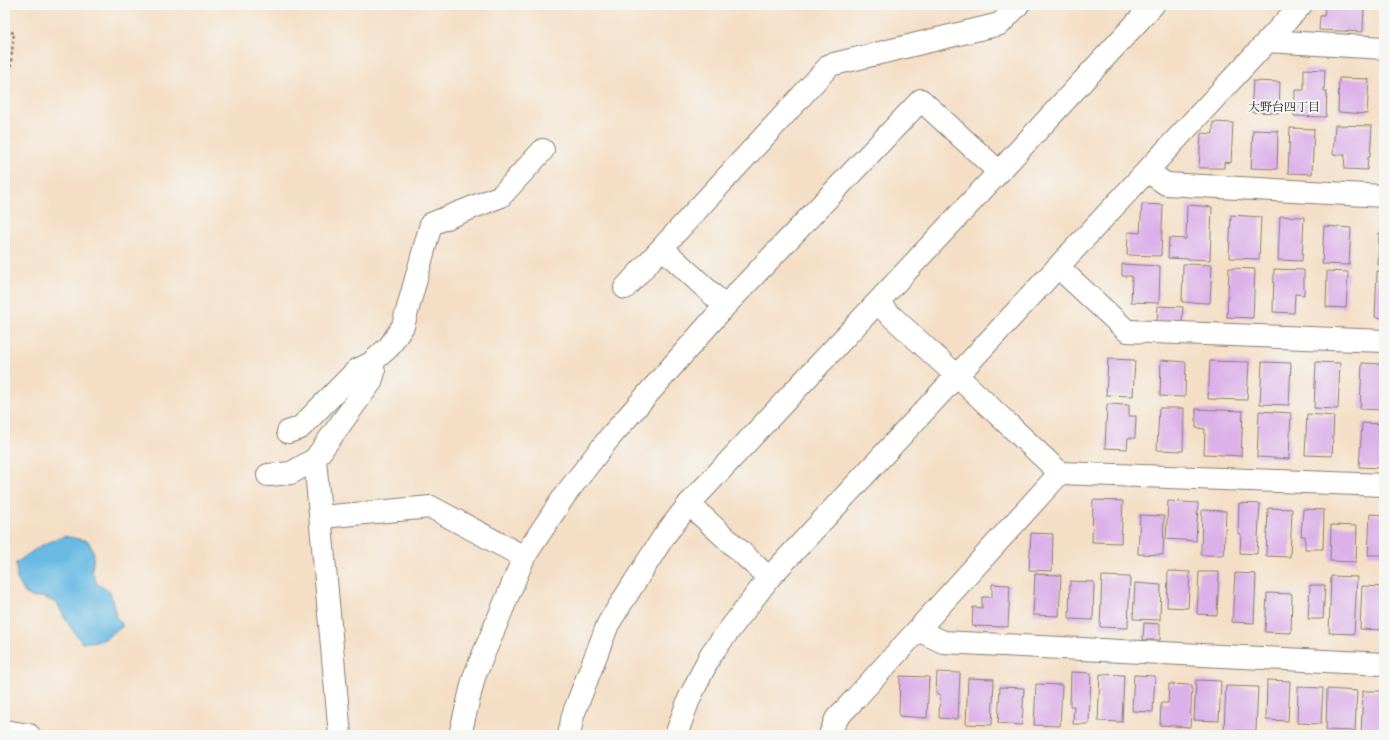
<svg xmlns="http://www.w3.org/2000/svg" width="1389" height="740" font-family="'Libre Caslon Text','Noto Serif JP',serif">
<rect width="100%" height="100%" fill="#f6f6f2"/>
<filter id="ink" filterUnits="userSpaceOnUse"><feTurbulence type="fractalNoise" baseFrequency=".025" numOctaves="2"/><feDisplacementMap in="SourceGraphic" scale="8" xChannelSelector="R" yChannelSelector="G"/><feConvolveMatrix kernelMatrix="1 2 1 2 8 2 1 2 1" color-interpolation-filters="sRGB"/></filter>
<filter id="wash" filterUnits="userSpaceOnUse"><feTurbulence type="fractalNoise" baseFrequency=".012" numOctaves="4" result="noise"/><feDisplacementMap in="SourceGraphic" scale="16" xChannelSelector="R" yChannelSelector="G"/><feGaussianBlur stdDeviation="0.9" result="paint"/><feColorMatrix in="noise" values="0 0 0 0 0 0 0 0 0 0 0 0 0 0 0 0 0 1.4 0 .05"/><feComposite in="paint" operator="in"/></filter>
<g filter="url(#wash)">
<rect width="100%" height="100%" fill="#f4dfc6"/>
<path fill="#67bae3" stroke="#426b80" d="M 64,536 L 88,541 L 94,553 L 92,571 L 97,584 L 110,591 L 116,617 L 123,626 L 103,640 L 82,643 L 67,622 L 57,603 L 43,597 L 34,598 L 25,593 L 17,579 L 16,563 L 40,546 Z"/>
<g id="blocks">
<path fill="#dcb1e9" d="M 1345,5 L 1364,5 L 1363,32 L 1319,30 L 1320,16 L 1324,16 L 1325,7 L 1345,7 Z
M 1304,69 L 1325,70 L 1324,91 L 1327,91 L 1326,117 L 1294,116 L 1295,90 L 1304,90 Z
M 1339,78 L 1369,79 L 1367,114 L 1338,112 Z
M 1253,81 L 1280,82 L 1279,113 L 1251,112 Z
M 1213,122 L 1233,123 L 1231,163 L 1224,162 L 1224,168 L 1199,168 L 1201,133 L 1213,134 Z
M 1335,125 L 1372,126 L 1370,157 L 1368,157 L 1367,170 L 1344,169 L 1345,155 L 1333,155 Z
M 1290,128 L 1314,129 L 1312,174 L 1288,173 Z
M 1253,130 L 1278,131 L 1277,169 L 1251,168 Z
M 1142,204 L 1163,205 L 1161,256 L 1127,255 L 1128,232 L 1140,233 Z
M 1187,205 L 1212,207 L 1210,260 L 1168,258 L 1169,238 L 1186,239 Z
M 1231,215 L 1261,217 L 1259,259 L 1229,258 Z
M 1280,216 L 1304,217 L 1302,261 L 1278,260 Z
M 1324,226 L 1351,228 L 1349,265 L 1322,264 Z
M 1379,233 L 1384,233 L 1384,266 L 1378,265 Z
M 1122,264 L 1160,266 L 1159,303 L 1131,302 L 1132,276 L 1122,276 Z
M 1183,264 L 1212,265 L 1210,303 L 1182,302 Z
M 1229,268 L 1255,269 L 1253,318 L 1227,317 Z
M 1274,269 L 1304,270 L 1304,295 L 1295,294 L 1294,313 L 1273,312 Z
M 1327,271 L 1348,272 L 1346,308 L 1326,307 Z
M 1377,271 L 1384,271 L 1384,318 L 1375,317 Z
M 1158,306 L 1183,307 L 1182,323 L 1157,322 Z
M 1108,359 L 1135,360 L 1133,396 L 1106,395 Z
M 1161,360 L 1186,362 L 1185,397 L 1160,396 Z
M 1210,361 L 1249,362 L 1247,400 L 1208,399 Z
M 1262,362 L 1291,363 L 1289,405 L 1260,404 Z
M 1316,362 L 1340,363 L 1338,409 L 1314,408 Z
M 1362,363 L 1384,364 L 1384,410 L 1360,409 Z
M 1107,404 L 1129,405 L 1129,416 L 1136,416 L 1135,438 L 1128,438 L 1127,449 L 1105,448 Z
M 1159,408 L 1184,408 L 1183,451 L 1157,450 Z
M 1196,409 L 1243,411 L 1241,456 L 1204,454 L 1205,429 L 1196,428 Z
M 1259,411 L 1291,413 L 1289,459 L 1257,457 Z
M 1307,414 L 1334,416 L 1332,456 L 1305,455 Z
M 1362,423 L 1384,424 L 1384,468 L 1359,467 Z
M 1093,500 L 1123,501 L 1121,543 L 1092,542 Z
M 1168,501 L 1198,503 L 1196,541 L 1166,539 Z
M 1239,503 L 1260,504 L 1257,554 L 1240,553 L 1241,534 L 1238,534 Z
M 1268,508 L 1292,509 L 1290,557 L 1266,556 Z
M 1303,509 L 1324,510 L 1323,549 L 1305,549 L 1305,536 L 1301,536 Z
M 1202,510 L 1226,511 L 1224,555 L 1201,555 Z
M 1370,514 L 1384,515 L 1384,555 L 1368,555 Z
M 1140,515 L 1164,516 L 1163,555 L 1138,554 Z
M 1331,525 L 1357,526 L 1356,562 L 1330,561 Z
M 1031,533 L 1053,534 L 1052,571 L 1029,570 Z
M 1168,571 L 1190,572 L 1188,608 L 1167,607 Z
M 1199,572 L 1219,572 L 1217,615 L 1197,614 Z
M 1235,573 L 1256,574 L 1254,623 L 1232,622 Z
M 1035,574 L 1061,575 L 1059,616 L 1033,615 Z
M 1102,576 L 1130,577 L 1128,628 L 1100,627 Z
M 1331,576 L 1357,577 L 1354,634 L 1329,633 Z
M 1070,581 L 1094,582 L 1093,620 L 1069,619 Z
M 1135,583 L 1161,585 L 1160,620 L 1133,619 Z
M 992,584 L 1010,585 L 1008,627 L 972,626 L 973,607 L 982,608 L 982,597 L 992,597 Z
M 1310,585 L 1325,585 L 1323,619 L 1308,619 Z
M 1362,586 L 1384,587 L 1384,630 L 1360,629 Z
M 1267,593 L 1292,594 L 1291,633 L 1265,632 Z
M 1144,623 L 1160,624 L 1160,640 L 1143,640 Z
M 937,672 L 960,673 L 958,719 L 939,718 L 940,694 L 936,694 Z
M 1071,672 L 1091,673 L 1089,724 L 1073,724 L 1074,706 L 1070,706 Z
M 1100,674 L 1124,675 L 1122,722 L 1098,721 Z
M 1134,675 L 1155,676 L 1153,712 L 1132,711 Z
M 900,676 L 929,677 L 927,718 L 899,716 Z
M 968,678 L 994,679 L 992,725 L 966,724 Z
M 1196,680 L 1221,681 L 1219,721 L 1194,720 Z
M 1267,680 L 1290,681 L 1288,721 L 1266,720 Z
M 1036,684 L 1062,685 L 1060,726 L 1034,725 Z
M 1169,684 L 1192,685 L 1190,727 L 1160,725 L 1161,703 L 1168,703 Z
M 1226,686 L 1258,687 L 1256,731 L 1224,730 Z
M 1000,687 L 1024,688 L 1022,725 L 998,723 Z
M 1298,687 L 1323,688 L 1321,724 L 1297,723 Z
M 1327,689 L 1357,691 L 1355,731 L 1326,730 Z
M 1363,691 L 1384,691 L 1384,735 L 1361,735 Z"/>
</g>
</g>
<g filter="url(#ink)">
<use href="#blocks" fill-opacity="0" stroke="#887e71" stroke-width="1"/>
<g fill="none" stroke-linecap="round" stroke-linejoin="round">
<g stroke="#887e71" stroke-width="24">
<path id="minor" d="M 1267,41 L 1384,48
M 1147,171 L 1166,184 L 1384,196
M 662,248 L 725,306
M 1058,267 L 1127,331 L 1384,341
M 625,288 L 830,65 L 1000,24 L 1018,5
M 877,303 L 957,376 L 1060,473 L 1384,485
M 288,432 L 300,428 L 357,370 L 371,363 L 389,347 L 403,326 L 431,224 L 501,196 L 543,150
M 315,459 L 340,735
M 268,475 L 291,473 L 315,459 L 371,382 L 374,372 L 371,363
M 689,504 L 769,578
M 321,517 L 431,507 L 524,557
M 918,630 L 943,642 L 1384,664
M 460,735 L 474,677 L 524,557 L 565,495 L 610,437 L 725,306 L 921,100 L 999,172
M 676,735 L 689,699 L 711,654 L 769,578 L 1301,5
M 830,735 L 836,719 L 855,699 L 1060,473"/>
</g>
<g stroke="#887e71" stroke-width="24">
<path id="tertiary" d="M 5,731 L 29,735
M 569,735 L 573,715 L 608,624 L 664,536 L 689,504 L 999,172 L 1153,5"/>
</g>
<path stroke="#887e71" stroke-width="2.5" stroke-dasharray="3 3" stroke-linecap="butt" d="M 5,34 L 14,32 L 5,126"/>
<use href="#minor" stroke="#fff" stroke-width="22"/>
<use href="#tertiary" stroke="#fff" stroke-width="22"/>
</g>
</g>
<g text-anchor="middle" dominant-baseline="central" stroke-width="4" stroke-linejoin="round" paint-order="stroke">
<g font-size="12" fill="#1c1c1c" stroke="#f6f6f2">
<text x="1284" y="106">大野台四丁目</text>
</g>
</g>
<rect width="1389" height="740" fill="none" stroke="#f6f6f2" stroke-width="20"/>
</svg>
